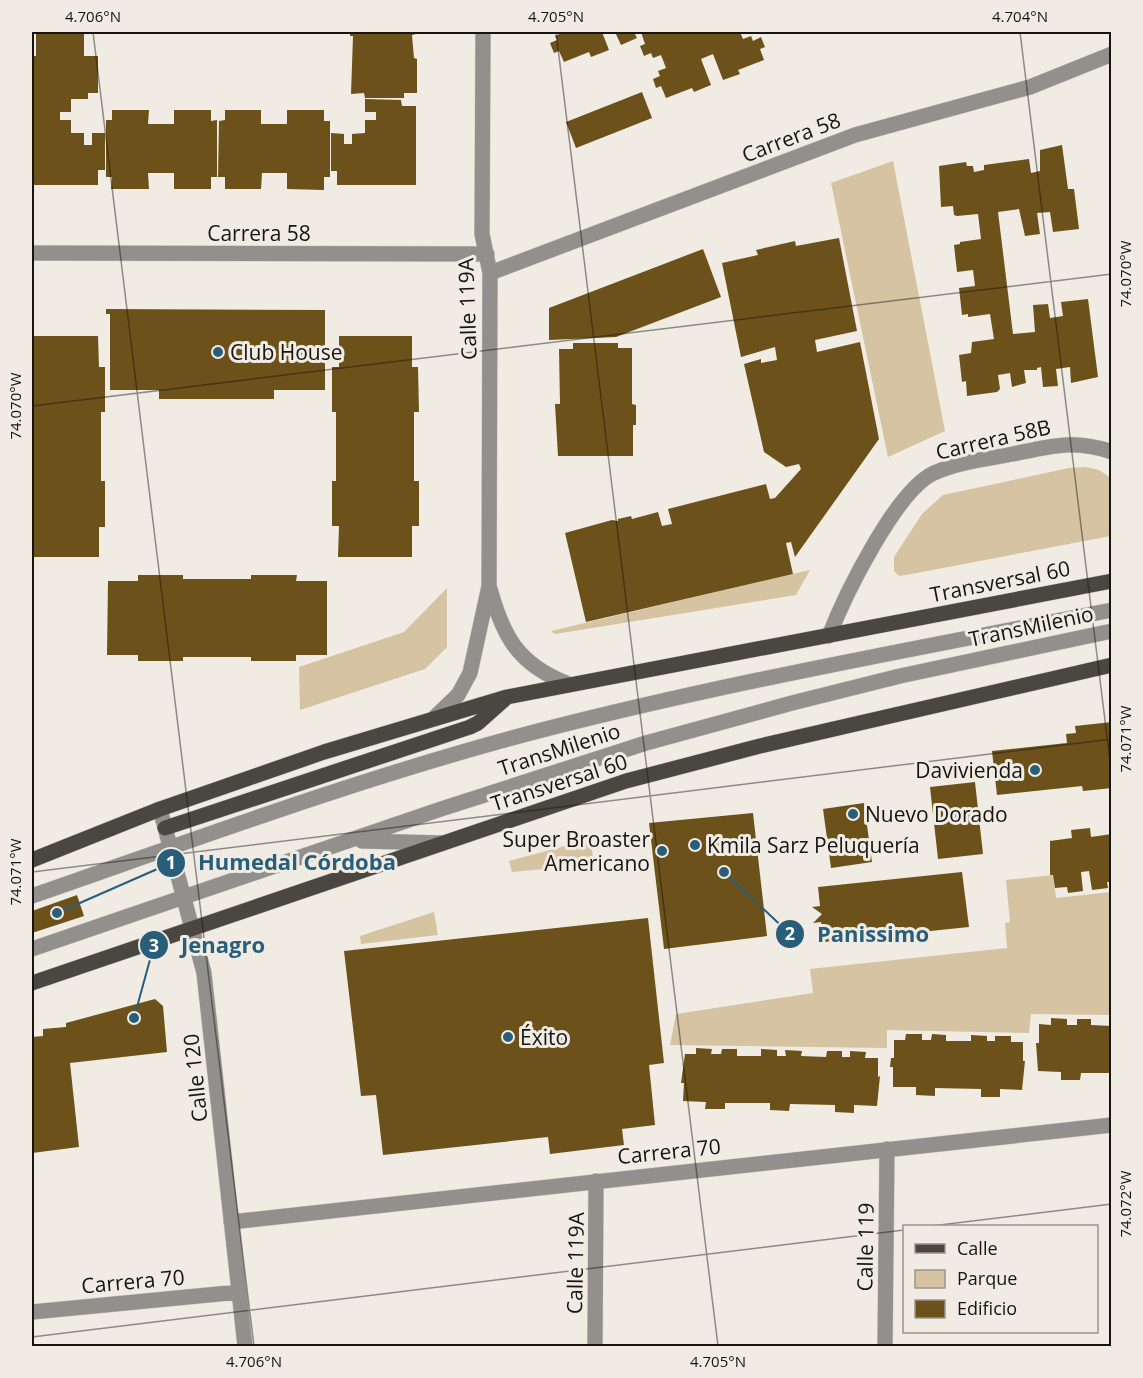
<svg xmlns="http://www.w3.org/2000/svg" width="1143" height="1378" font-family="'Open Sans',sans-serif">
<rect width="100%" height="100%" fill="#f0ebe3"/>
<path fill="#d5c3a2" d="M 893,161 L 945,431 L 888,457 L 831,183 Z
M 1086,467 L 1099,470 L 1111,478 L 1111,536 L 906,575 L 899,576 L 894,571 L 894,557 L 922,514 L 943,495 L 1069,468 Z
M 810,570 L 796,595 L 555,634 L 551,631 Z
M 447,588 L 447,647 L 425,669 L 300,710 L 299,667 L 404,632 Z
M 591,839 L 593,859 L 589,865 L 512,872 L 509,861 Z
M 1053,875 L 1056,898 L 1111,892 L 1111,1015 L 1031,1014 L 1029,1033 L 887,1030 L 887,1048 L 670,1045 L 676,1014 L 813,993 L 810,969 L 1007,948 L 1005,923 L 1010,922 L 1006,880 Z
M 434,912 L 438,935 L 361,944 L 360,936 Z"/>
<path fill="#6c521a" d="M 36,32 L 84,32 L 84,56 L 98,56 L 98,93 L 88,93 L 88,99 L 71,99 L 71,112 L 60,112 L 60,120 L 71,120 L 71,133 L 84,133 L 84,145 L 92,145 L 92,133 L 105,133 L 105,170 L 98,170 L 98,185 L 32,185 L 32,106 L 34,106 L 32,56 L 36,56 Z
M 350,32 L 416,32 L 416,34 L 412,35 L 414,58 L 417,59 L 417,93 L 404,93 L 404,98 L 365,98 L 364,93 L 351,94 L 353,36 L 350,36 Z
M 564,32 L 602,32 L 609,50 L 591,57 L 589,52 L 564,62 L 559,51 L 554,53 L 550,43 L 557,40 L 555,36 Z
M 615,32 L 740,32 L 743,39 L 751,36 L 753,41 L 761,37 L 765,47 L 760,49 L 764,60 L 738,70 L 740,74 L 723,80 L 713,54 L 701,59 L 711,85 L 694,92 L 692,88 L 666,98 L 661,86 L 656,88 L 653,79 L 660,76 L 658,71 L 666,68 L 661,55 L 653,58 L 651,53 L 644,56 L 640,46 L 645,44 L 641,32 L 635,34 L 637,38 L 621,45 Z
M 642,92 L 652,118 L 576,148 L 566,122 Z
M 365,99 L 401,100 L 402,106 L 416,106 L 416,185 L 337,185 L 337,171 L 331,171 L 331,133 L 344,134 L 344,144 L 352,144 L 352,134 L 365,133 L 365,120 L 376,120 L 376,112 L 365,112 Z
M 112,110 L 149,110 L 148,124 L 174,124 L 174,110 L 211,110 L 211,121 L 217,120 L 217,177 L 211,177 L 211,189 L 174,189 L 174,173 L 148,173 L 149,189 L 111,189 L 112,177 L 106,177 L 106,120 L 112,120 Z
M 225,110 L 261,110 L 261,124 L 287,124 L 287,110 L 324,110 L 324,121 L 330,121 L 330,177 L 324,177 L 324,190 L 287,189 L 287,173 L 262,173 L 261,189 L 225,189 L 225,177 L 218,177 L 219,121 L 225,120 Z
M 1062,145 L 1068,189 L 1074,189 L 1079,229 L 1053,232 L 1050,212 L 1037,213 L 1040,234 L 1025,236 L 1019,209 L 998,212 L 1013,334 L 1035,332 L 1033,305 L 1048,304 L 1050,318 L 1063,316 L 1061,302 L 1088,299 L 1098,377 L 1071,383 L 1070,367 L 1056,369 L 1058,386 L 1043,387 L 1041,367 L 1037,368 L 1037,370 L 1024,370 L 1026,383 L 1012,387 L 1010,373 L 998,375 L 1000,389 L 997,392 L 967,396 L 966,381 L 962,382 L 959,355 L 971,353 L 972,342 L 994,339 L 990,314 L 968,317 L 968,314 L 962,315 L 959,288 L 975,286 L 973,270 L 957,272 L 954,245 L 960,244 L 960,242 L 981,239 L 978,214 L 957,216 L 954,215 L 953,206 L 941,207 L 939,166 L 966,162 L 967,166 L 973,166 L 974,172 L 984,170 L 984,165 L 1029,159 L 1031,173 L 1040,171 L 1040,150 Z
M 839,238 L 857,331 L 815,340 L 817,352 L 860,342 L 879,439 L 795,557 L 791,542 L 786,543 L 793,574 L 586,622 L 565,533 L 612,520 L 618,521 L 618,519 L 631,516 L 632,519 L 658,512 L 662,526 L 672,524 L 668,509 L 766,484 L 770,499 L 775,498 L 801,469 L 799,464 L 786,467 L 764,452 L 744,364 L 761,359 L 761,363 L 777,360 L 775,347 L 741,357 L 722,263 L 758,255 L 756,250 L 795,241 L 796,246 Z
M 703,249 L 721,297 L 616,337 L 549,340 L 549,308 Z
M 106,309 L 325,310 L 325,390 L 274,390 L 274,399 L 159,399 L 159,390 L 110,390 L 110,314 L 106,314 Z
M 32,336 L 98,336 L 99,367 L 105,367 L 105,412 L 101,412 L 101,481 L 105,481 L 105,527 L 99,527 L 99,557 L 32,557 Z
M 339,336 L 412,336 L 412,367 L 418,367 L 419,412 L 414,412 L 414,481 L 419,481 L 419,526 L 412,526 L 412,557 L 338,557 L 339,526 L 332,526 L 332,481 L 336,481 L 336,412 L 332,412 L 332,367 L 339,367 Z
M 573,343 L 618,343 L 618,348 L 632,348 L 632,404 L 636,405 L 636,425 L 633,425 L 633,456 L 558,456 L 555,404 L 560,404 L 559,349 L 573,349 Z
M 138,575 L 183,575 L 183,579 L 251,579 L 251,575 L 297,575 L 296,581 L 327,581 L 327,655 L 296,655 L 296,661 L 251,661 L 251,657 L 183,657 L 183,661 L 138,661 L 138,655 L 107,655 L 108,581 L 138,581 Z
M 1112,722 L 1112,788 L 1083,791 L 1082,786 L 997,795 L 992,751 L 1067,743 L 1066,734 L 1076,733 L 1075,726 Z
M 975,782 L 983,854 L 938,859 L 930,787 Z
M 864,803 L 872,862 L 831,868 L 823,809 Z
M 753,813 L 767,936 L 664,949 L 649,823 Z
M 1090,828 L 1091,837 L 1112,834 L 1112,882 L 1107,882 L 1108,888 L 1092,890 L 1089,871 L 1081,872 L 1083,891 L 1068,893 L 1067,887 L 1055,888 L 1053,875 L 1050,875 L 1050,841 L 1072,838 L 1071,830 Z
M 962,872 L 969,927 L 824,942 L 821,922 L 813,923 L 822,914 L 812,907 L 820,906 L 818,887 Z
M 77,895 L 84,916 L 32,933 L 32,911 Z
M 648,918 L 664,1063 L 649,1065 L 655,1125 L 622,1129 L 624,1145 L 550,1154 L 548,1137 L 383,1155 L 376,1095 L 361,1096 L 344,951 Z
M 155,999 L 163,1006 L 167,1052 L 70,1063 L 79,1147 L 32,1153 L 32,1037 L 43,1036 L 43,1029 L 66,1027 L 66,1023 Z
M 1051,1018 L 1067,1019 L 1067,1025 L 1077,1025 L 1077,1019 L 1091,1019 L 1091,1025 L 1112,1026 L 1112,1073 L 1081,1073 L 1080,1080 L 1061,1080 L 1061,1072 L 1038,1071 L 1036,1043 L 1039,1043 L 1039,1024 L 1051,1025 Z
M 906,1034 L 922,1034 L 922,1040 L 931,1040 L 932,1034 L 946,1035 L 946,1041 L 971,1041 L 971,1035 L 987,1036 L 987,1041 L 995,1041 L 995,1036 L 1011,1036 L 1011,1042 L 1023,1042 L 1023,1061 L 1025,1061 L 1022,1090 L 1000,1089 L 1000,1097 L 981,1097 L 981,1089 L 935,1088 L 935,1096 L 916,1095 L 916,1087 L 893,1087 L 893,1067 L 890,1067 L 891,1058 L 894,1058 L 894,1040 L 905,1040 Z
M 696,1048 L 712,1049 L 711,1054 L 721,1054 L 722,1049 L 737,1049 L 737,1056 L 761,1056 L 761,1049 L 777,1050 L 777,1056 L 786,1056 L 785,1050 L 802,1051 L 801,1056 L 826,1057 L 827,1051 L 842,1051 L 842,1057 L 850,1057 L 850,1051 L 866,1052 L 865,1058 L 878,1058 L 878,1077 L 880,1076 L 877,1106 L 854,1105 L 854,1113 L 835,1112 L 835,1105 L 790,1104 L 789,1111 L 770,1110 L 770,1103 L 725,1103 L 725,1109 L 705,1109 L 706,1102 L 683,1101 L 684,1083 L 681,1083 L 685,1054 L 696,1054 Z"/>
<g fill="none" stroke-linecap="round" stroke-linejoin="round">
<g stroke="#cdc9c2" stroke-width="16">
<path id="minor" d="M 32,253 L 487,254
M 490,273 L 855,135 L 1030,87 L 1112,54
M 490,589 C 503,636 518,664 566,683
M 829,636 C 844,597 896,490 934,473 C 958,462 987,459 1013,454 C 1051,446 1074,439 1112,452
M 435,717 L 458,695 L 470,673 L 489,586 L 490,273 L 482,234 L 483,32
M 160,809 L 204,973 L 245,1346
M 362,841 L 442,843
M 32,896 C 193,840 358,779 523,735 C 717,684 915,649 1112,610
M 32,949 L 441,809 L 646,743 L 792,703 L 900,676 L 1112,631
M 231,1222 L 1112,1125
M 32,1312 L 239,1292
M 595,1346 L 596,1181
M 885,1346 L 887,1149"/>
</g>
<g stroke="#cdc9c2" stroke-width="16">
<path id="major" d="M 165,828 L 470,727 L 478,723 L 505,699
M 32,860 L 160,809 L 324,752 L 507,697 L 1112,581
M 32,983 L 626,781 L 760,746 L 1112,665"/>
</g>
<use href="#minor" stroke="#92908d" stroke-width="15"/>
<use href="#major" stroke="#4a4741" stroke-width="15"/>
</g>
<path fill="none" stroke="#161512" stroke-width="1.5" stroke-opacity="0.45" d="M 93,32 L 254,1346M 556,32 L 718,1346M 1020,32 L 1112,777M 32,406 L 1112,274M 32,872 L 1112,739M 931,1226 L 1112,1204M 32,1337 L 904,1230"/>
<g fill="#285e79" stroke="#f0ebe3" stroke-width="2">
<circle cx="218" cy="352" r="6"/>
<circle cx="1035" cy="770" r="6"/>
<circle cx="853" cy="814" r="6"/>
<circle cx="695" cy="845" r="6"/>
<circle cx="662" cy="851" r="6"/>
<circle cx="508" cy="1037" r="6"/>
</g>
<g text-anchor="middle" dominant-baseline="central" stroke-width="6" stroke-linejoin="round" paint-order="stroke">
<g font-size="21" fill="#161512" stroke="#f0ebe3">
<text transform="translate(791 137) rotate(-21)">Carrera 58</text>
<text x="259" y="233">Carrera 58</text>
<text transform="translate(467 309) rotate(-92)">Calle 119A</text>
<text transform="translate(993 439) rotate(-13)">Carrera 58B</text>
<text transform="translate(1000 581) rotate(-11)">Transversal 60</text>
<text transform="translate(1031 626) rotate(-12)">TransMilenio</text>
<text transform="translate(559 749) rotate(-18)">TransMilenio</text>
<text transform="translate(559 782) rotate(-18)">Transversal 60</text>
<text transform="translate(195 1078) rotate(-96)">Calle 120</text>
<text transform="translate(669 1151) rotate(-6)">Carrera 70</text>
<text transform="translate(865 1247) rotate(-89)">Calle 119</text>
<text transform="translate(575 1263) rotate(-89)">Calle 119A</text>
<text transform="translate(133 1281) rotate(-5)">Carrera 70</text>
</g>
<g font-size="21" fill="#161512" stroke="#f0ebe3" text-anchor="start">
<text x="230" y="352">Club House</text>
<text x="1023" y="770" text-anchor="end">Davivienda</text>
<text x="865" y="814">Nuevo Dorado</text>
<text x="650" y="839" text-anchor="end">Super Broaster<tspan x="650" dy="24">Americano</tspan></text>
<text x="707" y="845">Kmila Sarz Peluquería</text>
<text x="520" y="1037">Éxito</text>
</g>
</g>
<path fill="none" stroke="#285e79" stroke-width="2" d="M57 913L171 863M724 872L790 934M134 1018L154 945"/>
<g fill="#285e79" stroke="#f0ebe3" stroke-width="2">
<circle cx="57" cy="913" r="6"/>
<circle cx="724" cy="872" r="6"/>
<circle cx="134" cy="1018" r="6"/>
<circle cx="171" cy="863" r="15"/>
<circle cx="790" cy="934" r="15"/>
<circle cx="154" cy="945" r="15"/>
</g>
<g font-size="18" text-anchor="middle" font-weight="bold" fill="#fff">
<text x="171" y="869">1</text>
<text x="790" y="940">2</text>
<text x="154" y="952">3</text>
</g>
<g font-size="22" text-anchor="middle" font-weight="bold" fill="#285e79" stroke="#f0ebe3" stroke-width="6" stroke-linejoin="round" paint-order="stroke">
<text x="297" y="870">Humedal Córdoba</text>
<text x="873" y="942">Panissimo</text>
<text x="223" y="953">Jenagro</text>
</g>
<rect width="1143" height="1378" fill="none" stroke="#f0ebe3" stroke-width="66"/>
<rect x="903" y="1225" width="195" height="108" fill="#f0ebe3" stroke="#99958f" stroke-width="1.5"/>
<rect x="915" y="1244" width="30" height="9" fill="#4a4741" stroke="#99958f" stroke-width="1.5"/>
<text x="957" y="1255" font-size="18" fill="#161512">Calle</text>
<rect x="915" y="1270" width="30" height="18" fill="#d5c3a2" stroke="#99958f" stroke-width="1.5"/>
<text x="957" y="1285" font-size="18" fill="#161512">Parque</text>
<rect x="915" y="1300" width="30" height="18" fill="#6c521a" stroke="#99958f" stroke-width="1.5"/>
<text x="957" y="1315" font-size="18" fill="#161512">Edificio</text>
<rect x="33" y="33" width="1077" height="1312" fill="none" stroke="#161512" stroke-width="2"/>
<g font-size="15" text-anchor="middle" fill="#161512">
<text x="93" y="22">4.706°N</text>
<text x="556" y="22">4.705°N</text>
<text x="1020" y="22">4.704°N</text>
<text transform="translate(1126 274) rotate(-90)" y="5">74.070°W</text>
<text transform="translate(16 406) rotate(-90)" y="5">74.070°W</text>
<text transform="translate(1126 739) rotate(-90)" y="5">74.071°W</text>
<text transform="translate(16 872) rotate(-90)" y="5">74.071°W</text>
<text transform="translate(1126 1204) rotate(-90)" y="5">74.072°W</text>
<text x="254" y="1367">4.706°N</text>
<text x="718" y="1367">4.705°N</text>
</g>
</svg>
